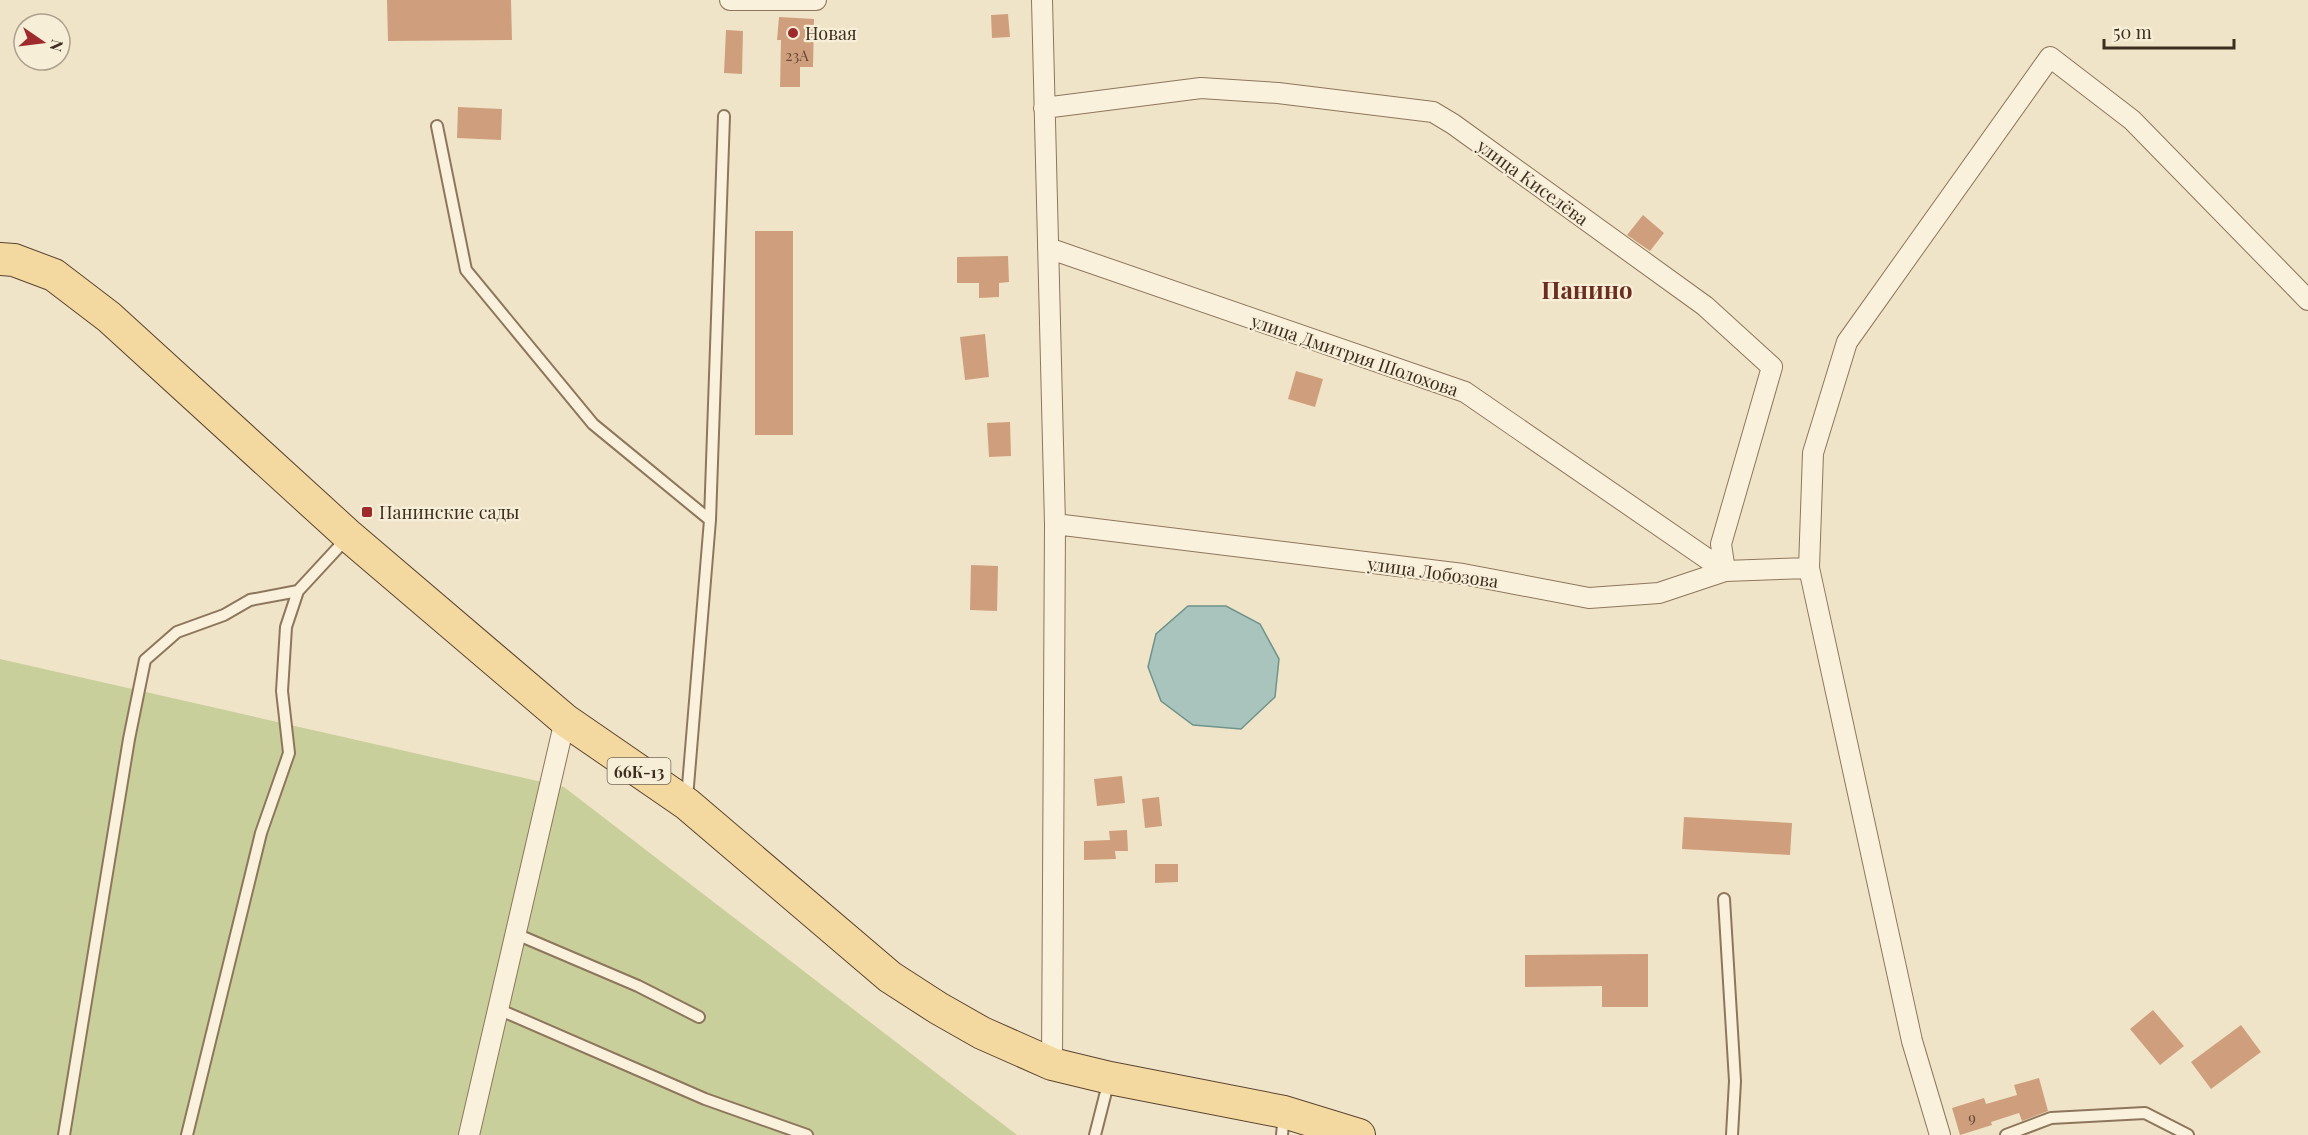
<svg xmlns="http://www.w3.org/2000/svg" width="2308" height="1135" font-family="'Playfair Display',serif">
<rect width="100%" height="100%" fill="#f0e4c8"/>
<path fill="#c9cf9b" d="M 0,659 L 564,787 L 1017,1135 L 0,1135 Z"/>
<path fill="#a9c4bc" stroke="#6f938a" stroke-width="1.5" d="M 1188,606 L 1226,606 L 1260,624 L 1279,659 L 1275,697 L 1241,729 L 1193,725 L 1161,701 L 1148,667 L 1156,634 Z"/>
<path fill="#cf9f7d" d="M 387,0 L 511,0 L 512,40 L 388,41 Z
M 1008,14 L 1010,37 L 992,38 L 991,15 Z
M 779,17 L 814,19 L 813,67 L 800,67 L 800,87 L 780,87 L 781,40 L 777,40 Z
M 726,30 L 743,31 L 742,74 L 724,73 Z
M 458,107 L 502,109 L 501,140 L 457,138 Z
M 1643,215 L 1664,233 L 1650,251 L 1627,235 Z
M 755,231 L 793,231 L 793,435 L 755,435 Z
M 1008,256 L 1009,282 L 999,283 L 999,297 L 979,298 L 979,283 L 957,283 L 957,257 Z
M 985,334 L 989,377 L 965,380 L 960,337 Z
M 1296,371 L 1323,379 L 1315,407 L 1288,399 Z
M 1010,422 L 1011,456 L 989,457 L 987,423 Z
M 971,565 L 998,566 L 997,611 L 970,610 Z
M 1122,776 L 1125,803 L 1097,806 L 1094,779 Z
M 1159,797 L 1162,826 L 1145,828 L 1142,799 Z
M 1684,817 L 1792,823 L 1790,855 L 1682,849 Z
M 1127,830 L 1128,851 L 1115,851 L 1116,859 L 1084,860 L 1084,841 L 1110,840 L 1109,831 Z
M 1155,864 L 1178,864 L 1178,882 L 1155,883 Z
M 1648,954 L 1648,1007 L 1602,1007 L 1602,986 L 1525,987 L 1525,955 Z
M 2153,1010 L 2184,1046 L 2160,1065 L 2130,1029 Z
M 2241,1025 L 2261,1052 L 2211,1089 L 2191,1062 Z
M 2039,1078 L 2048,1111 L 2022,1121 L 2019,1113 L 1991,1122 L 1992,1125 L 1960,1135 L 1952,1108 L 1984,1098 L 1986,1104 L 2017,1095 L 2014,1085 Z"/>
<g fill="none" stroke-linecap="round" stroke-linejoin="round">
<g stroke="#8d765c" stroke-width="14">
<path id="lane" d="M 437,126 L 466,270 L 593,424 L 710,520
M 687,798 L 710,520 L 724,116
M 1724,899 L 1735,1081 L 1732,1135
M 516,934 L 638,986 L 699,1017
M 498,1009 L 705,1099 L 807,1135
M 64,1135 L 129,739 L 145,660 L 177,632 L 224,615 L 250,600 L 298,591
M 187,1135 L 261,833 L 289,753 L 282,691 L 286,627 L 298,591 L 347,538
M 1095,1135 L 1109,1080
M 1282,1135 L 1284,1114
M 2006,1135 L 2051,1118 L 2145,1113 L 2188,1135"/>
</g>
<g stroke="#8d765c" stroke-width="22">
<path id="street" d="M 730,0 L 816,0
M 1042,0 L 1055,524 L 1052,1064
M 1044,108 L 1201,88 L 1278,93 L 1433,112 L 1453,124 L 1705,306 L 1772,367 L 1721,544 L 1725,571
M 1048,248 L 1465,392 L 1725,571
M 1055,524 L 1463,574 L 1589,598 L 1659,593 L 1725,571 L 1809,568
M 469,1135 L 565,720
M 1940,1135 L 1912,1041 L 1809,568 L 1813,453 L 1847,342 L 2050,57 L 2132,120 L 2308,300"/>
</g>
<g stroke="#5b4430" stroke-width="34">
<path id="primary" d="M 0,259 L 14,260 L 54,275 L 109,317 L 349,536 L 565,720 L 687,804 L 890,977 L 938,1008 L 982,1033 L 1052,1064 L 1110,1078 L 1284,1112 L 1359,1135"/>
</g>
<use href="#lane" stroke="#faf1dc" stroke-width="10"/>
<use href="#street" stroke="#faf1dc" stroke-width="20"/>
<use href="#primary" stroke="#f3d9a0" stroke-width="32"/>
</g>
<g fill="#9e2a2b" stroke="#f7eed8" stroke-width="2">
<circle cx="793" cy="33" r="6"/>
<rect x="361" y="506" width="12" height="12" rx="3"/>
</g>
<g text-anchor="middle" dominant-baseline="central" stroke-width="4.5" stroke-linejoin="round" paint-order="stroke">
<g font-size="15" fill="#624a37">
<text x="797" y="55">23А</text>
<text x="1972" y="1117">9</text>
</g>
<rect fill="#f7eed8" stroke="#756857" stroke-width="1.5" x="607.5" y="758" width="63" height="26" rx="4.5"/>
<g font-size="16" font-weight="bold" fill="#3d2e20">
<text x="639" y="771">66К-13</text>
</g>
<g font-size="18" fill="#3d2e20" stroke="#f7eed8" text-anchor="start">
<text x="805" y="33">Новая</text>
<text x="379" y="512">Панинские сады</text>
</g>
<g font-size="18" fill="#3d2e20" stroke="#f7eed8">
<text transform="translate(1533 182) rotate(36)">улица Киселёва</text>
<text transform="translate(1355 355) rotate(19)">улица Дмитрия Шолохова</text>
<text transform="translate(1433 572) rotate(8)">улица Лобозова</text>
</g>
<g font-size="24" font-weight="bold" fill="#6b2e1e" stroke="#f7eed8">
<text x="1587" y="289">Панино</text>
</g>
</g>
<g transform="translate(42 42) rotate(104)"><circle r="28" fill="#f7eed8" stroke="#ada18e" stroke-width="1.5"/>
<path d="M0-4.5L10 22L0 15L-10 22Z" fill="#9e2a2b"/>
<text y="-9" font-size="16" font-weight="bold" text-anchor="middle" fill="#3d2e20">N</text>
</g>
<path d="M2104 39v9h130v-9" fill="none" stroke="#3d2e20" stroke-width="3"/>
<text x="2113" y="39" font-size="18" fill="#3d2e20" stroke="#f7eed8" stroke-width="4.5" paint-order="stroke">50 m</text>
</svg>
